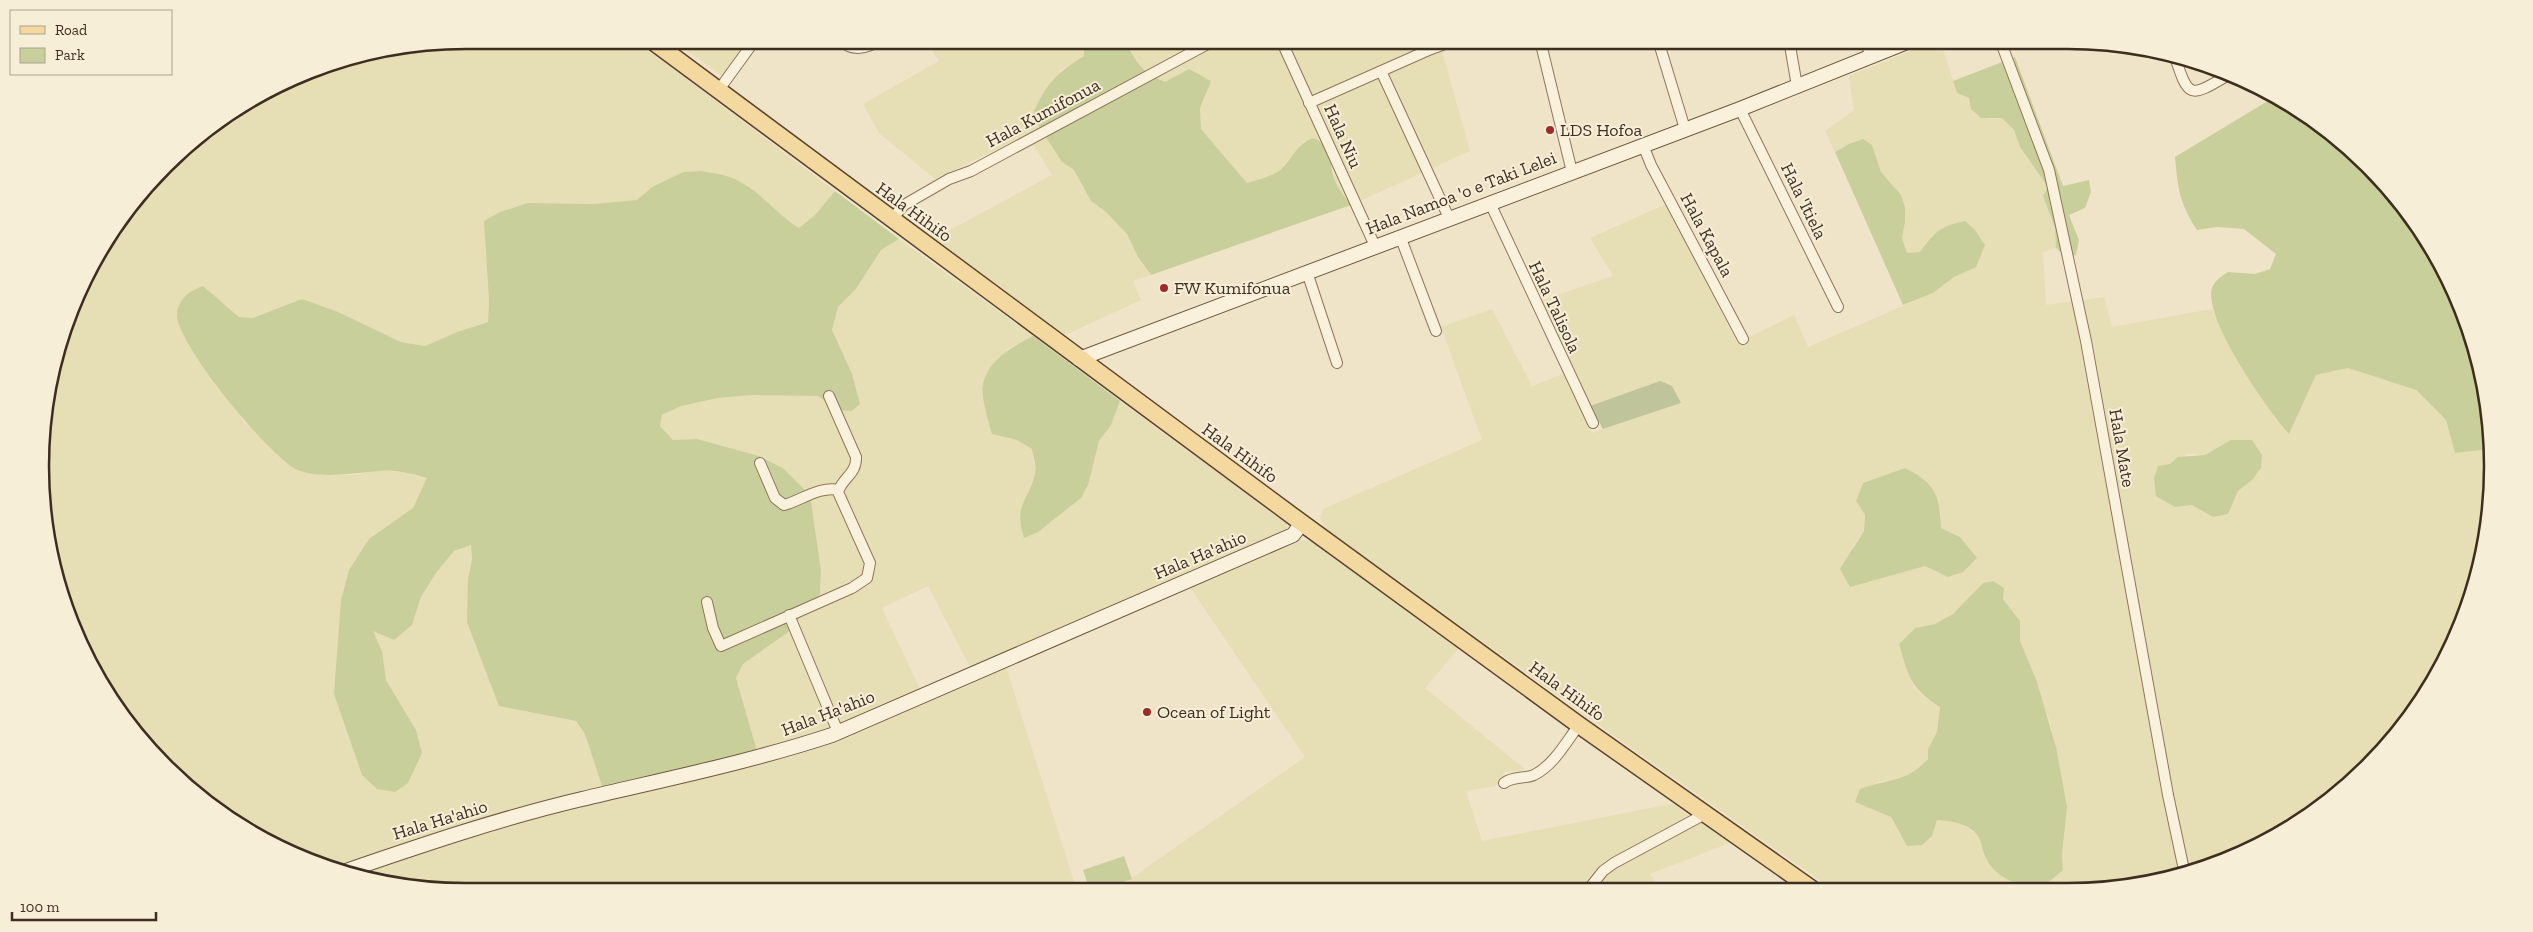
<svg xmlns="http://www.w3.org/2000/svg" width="2533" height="932" font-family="'Zilla Slab',serif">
<rect width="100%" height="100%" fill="#f0e4c8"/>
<path fill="#e6deb5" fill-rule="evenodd" d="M 466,40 L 639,40 L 674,66 L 689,81 L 835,191 L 815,215 L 799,228 L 781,217 L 761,197 L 701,171 L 683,172 L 652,187 L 637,200 L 593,204 L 528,203 L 489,299 L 488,322 L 457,332 L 425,346 L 401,342 L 336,311 L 302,299 L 253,318 L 239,317 L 221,301 L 184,337 L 245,423 L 297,470 L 321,475 L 354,475 L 380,470 L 409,473 L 428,478 L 413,508 L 369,539 L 349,570 L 341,600 L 337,672 L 353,748 L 362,775 L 416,730 L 386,680 L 382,651 L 372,630 L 394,640 L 412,625 L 421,597 L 436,573 L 454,551 L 471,545 L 472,560 L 468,579 L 499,706 L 576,721 L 585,734 L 603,789 L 420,838 L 336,869 L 229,820 L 165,767 L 112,703 L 54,576 L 41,494 L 44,411 L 84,277 L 128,206 L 185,146 L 303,72 L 383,48 Z
M 673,40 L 741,40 L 746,44 L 723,77 Z
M 925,40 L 1084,40 L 1084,56 L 1060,71 L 1062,162 L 1074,170 L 1091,201 L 1106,212 L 1127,234 L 1138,257 L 1151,275 L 1133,281 L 1141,300 L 1063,336 L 935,238 L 1052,175 L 1027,135 L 935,179 L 879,133 L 863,104 L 939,61 Z
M 1125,40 L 1460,40 L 1441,47 L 1470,151 L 1351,205 L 1340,192 L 1334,177 L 1331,155 L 1304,141 L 1281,169 L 1272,175 L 1247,183 L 1201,129 L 1200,108 L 1207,93 L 1165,82 L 1147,74 L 1136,63 Z
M 1938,40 L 1940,40 L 1957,93 L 1969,98 L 1990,119 L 2002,118 L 2014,130 L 2020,147 L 2048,187 L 2043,196 L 2055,228 L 2056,248 L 2043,252 L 2046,305 L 2104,297 L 2112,327 L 2212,309 L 2242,369 L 2289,434 L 2316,375 L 2348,368 L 2416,390 L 2446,420 L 2455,453 L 2491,449 L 2492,494 L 2479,576 L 2436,679 L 2348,786 L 2255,848 L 2123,888 L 1832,889 L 1606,730 L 1326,529 L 1320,518 L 1323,509 L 1482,440 L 1441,327 L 1492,309 L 1532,386 L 1563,374 L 1592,433 L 1681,403 L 1660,381 L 1590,406 L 1539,301 L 1613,276 L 1590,238 L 1666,204 L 1737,343 L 1794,315 L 1808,347 L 1933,293 L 1954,277 L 1975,267 L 1933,235 L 1920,252 L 1907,253 L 1902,238 L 1905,222 L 1905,207 L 1901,195 L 1881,172 L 1872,145 L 1849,144 L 1835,152 L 1825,131 L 1854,110 L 1849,76 ZM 2231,440 L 2252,480 L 2238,491 L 2228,514 L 2213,517 L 2192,505 L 2175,507 L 2158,466 L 2170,464 L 2188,454 L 2205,455 ZM 1905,468 L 1941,510 L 1941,528 L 1960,537 L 1948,577 L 1925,565 L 1870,581 L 1853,546 L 1864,531 L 1865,515 L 1856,501 L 1863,483 ZM 1983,583 L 2003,599 L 2020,621 L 2020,641 L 2050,722 L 2056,747 L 2065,827 L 2062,855 L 2063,870 L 2013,883 L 1995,869 L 1986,860 L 1978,835 L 1960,822 L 1937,820 L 1932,836 L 1900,835 L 1891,817 L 1856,802 L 1878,782 L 1898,780 L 1916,773 L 1928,759 L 1928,749 L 1937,732 L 1940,707 L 1924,697 L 1914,687 L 1900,644 L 1915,628 L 1935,624 L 1953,614 Z
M 899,239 L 1033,336 L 1008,349 L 982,385 L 992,434 L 1017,440 L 1032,449 L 1036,472 L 1023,504 L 1038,532 L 1058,514 L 1093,460 L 1099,441 L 1111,425 L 1120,401 L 1287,523 L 1287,531 L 970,667 L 928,586 L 882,608 L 920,689 L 829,730 L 757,751 L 736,678 L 743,664 L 787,633 L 820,594 L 821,570 L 810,495 L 783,468 L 759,456 L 697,439 L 673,440 L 660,426 L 662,415 L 681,406 L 718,398 L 751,395 L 818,396 L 837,410 L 841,351 L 832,330 L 838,307 L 856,289 L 881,250 Z
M 1298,540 L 1314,541 L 1459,648 L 1425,688 L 1526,770 L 1504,772 L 1496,786 L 1466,791 L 1482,841 L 1676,803 L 1730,843 L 1650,874 L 1660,889 L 1113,891 L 1305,757 L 1189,586 Z
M 1006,667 L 1077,891 L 466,892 L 353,876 L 429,849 L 523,822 L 801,754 L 844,738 L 955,687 Z"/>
<path fill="#c9cf9b" d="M 1084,40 L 1125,40 C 1136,63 1141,71 1165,82 L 1189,69 L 1211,81 L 1200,108 L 1201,129 L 1247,183 C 1258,179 1271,177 1280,170 C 1294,158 1295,144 1314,138 C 1335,149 1328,160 1334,178 C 1338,189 1344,196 1351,205 L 1151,275 L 1138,257 L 1127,234 L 1106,212 L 1091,201 L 1074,170 L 1062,162 L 1032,116 C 1046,84 1055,74 1084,56 Z
M 2015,57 L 2063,186 L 2089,180 L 2091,192 L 2085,208 L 2069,215 L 2079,240 L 2076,255 L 2067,258 L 2056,248 L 2055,228 L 2043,196 L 2048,187 L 2020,147 L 2014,130 L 2002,118 L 1981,118 L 1971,109 L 1969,98 L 1957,93 L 1953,81 Z
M 2276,96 C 2292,107 2312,116 2327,129 C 2425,209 2486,322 2491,449 L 2455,453 L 2446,420 L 2416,390 L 2348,368 L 2316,375 L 2289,434 C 2268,410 2203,319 2212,288 C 2215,280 2222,276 2228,272 L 2255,274 L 2270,269 L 2276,254 L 2244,229 L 2217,227 L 2197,230 C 2179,202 2178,189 2175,157 Z
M 1863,139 L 1872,145 L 1881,172 L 1901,195 L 1905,207 L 1905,222 L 1902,238 L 1907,253 L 1920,252 C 1934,233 1940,226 1965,221 L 1975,230 L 1985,245 L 1976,267 L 1954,277 L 1933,293 L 1903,305 L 1835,152 L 1849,144 Z
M 701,171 C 711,173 723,174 732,178 C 758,188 776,214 799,228 L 815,215 L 835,191 L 899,239 L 881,250 L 856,289 L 838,307 L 832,330 L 852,374 L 860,404 L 852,411 L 837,410 L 818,396 L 751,395 L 718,398 L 681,406 L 662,415 L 660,426 L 673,440 L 697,439 L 759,456 L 783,468 L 810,495 L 821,570 L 820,594 L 787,633 L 743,664 L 736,678 L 757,751 L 603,789 L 585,734 L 576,721 L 499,706 L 467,622 L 468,579 L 472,560 L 471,545 L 454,551 L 436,573 L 421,597 L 412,625 L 394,640 L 373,631 L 382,651 L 386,680 L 416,730 L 422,753 L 408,783 L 395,792 L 377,789 L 362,775 L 334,694 L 341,600 L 349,570 L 369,539 L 413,508 L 427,478 C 412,474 395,469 379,471 C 352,473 326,479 300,471 C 273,462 176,343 177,315 C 178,299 189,291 203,286 L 239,317 L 253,318 L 302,299 L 336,311 L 401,342 L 425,346 L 457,332 L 488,322 L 489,299 L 484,221 L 500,212 L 528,203 L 593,204 L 637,200 L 652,187 L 683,172 Z
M 1033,336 L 1120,401 L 1111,425 L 1099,441 L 1088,485 L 1081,498 L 1038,532 L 1024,538 C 1013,504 1029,501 1035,473 C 1037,466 1033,456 1032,449 L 1017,440 L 992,434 C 989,423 980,394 983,384 C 989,359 1012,347 1033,336 Z
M 2231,440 L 2252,440 L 2262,455 L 2261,468 L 2252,480 L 2238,491 L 2228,514 L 2213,517 L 2192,505 L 2175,507 L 2156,496 L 2154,478 L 2158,466 L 2170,464 L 2178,457 L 2205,455 Z
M 1905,468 C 1935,483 1940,495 1941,528 L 1960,537 L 1977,558 L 1963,572 L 1948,577 L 1925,566 L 1850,587 L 1840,569 L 1864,531 L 1865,515 L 1856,501 L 1863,483 Z
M 1993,581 L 2004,588 L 2003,599 L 2020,621 L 2020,641 L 2037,682 L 2056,747 L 2067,807 L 2062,855 L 2063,870 C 2058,874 2051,881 2045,883 C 2024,891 1995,878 1986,858 C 1982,851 1982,843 1978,836 C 1969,823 1951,821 1937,820 L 1932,836 L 1922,845 L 1907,846 L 1891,817 L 1855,802 L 1860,789 C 1889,778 1905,784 1928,759 L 1928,749 L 1937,732 L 1940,707 C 1910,688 1909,677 1899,644 L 1915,628 L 1935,624 L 1953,614 L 1983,583 Z
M 1124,856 L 1132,879 L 1097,891 L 1090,891 L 1083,870 Z"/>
<path fill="#bfc49a" d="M 1660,381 L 1672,386 L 1681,403 L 1603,429 L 1590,406 Z"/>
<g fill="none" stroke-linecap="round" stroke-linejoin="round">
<g stroke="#8d765c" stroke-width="12">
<path id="street" d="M 840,40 C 853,53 867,48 881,40
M 1281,40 L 1375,246
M 1540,40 L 1572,172
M 1658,40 L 1685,129
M 1789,40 L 1797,86
M 1866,40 L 1870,56
M 2000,40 L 2049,170 L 2086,341 L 2168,795 L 2184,870
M 1431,49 L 1456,40
M 2174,54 C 2189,100 2189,98 2230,74
M 1381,71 L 1449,218
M 718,91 L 755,40
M 1309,103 L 1431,49 L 1429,40
M 1740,109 L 1838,307
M 1643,145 L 1651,165 L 1743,339
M 1490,203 L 1593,423
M 891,220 L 904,205 L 949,179 L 971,171 L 1215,40
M 1400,236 L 1436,331
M 1307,272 L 1337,363
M 760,463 L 775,498 L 784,505 C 802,500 819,486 839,490
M 707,602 L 713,628 L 721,646 L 852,588 L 867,578 L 870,563 L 838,492 C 842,478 857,474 856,457 L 829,396
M 789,615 L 838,732
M 1504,783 C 1513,776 1525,779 1534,775 C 1554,765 1566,742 1579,725
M 1588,890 L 1603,871 L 1614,863 L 1705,814"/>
</g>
<g stroke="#6f573f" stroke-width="16">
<path id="secondary" d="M 1079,359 L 1740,109 L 1912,40
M 343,872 C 422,845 501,818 582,799 C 666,779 750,762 832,735 L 1293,535 L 1302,523"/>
</g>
<g stroke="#5b4430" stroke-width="19">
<path id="primary" d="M 651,40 L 1302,523 L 1579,725 L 1812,889"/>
</g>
<use href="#street" stroke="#faf1dc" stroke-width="10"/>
<use href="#secondary" stroke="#faf1dc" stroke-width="14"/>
<use href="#primary" stroke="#f3d9a0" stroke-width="16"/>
</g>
<g fill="#9e2a2b" stroke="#f7eed8" stroke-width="2">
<circle cx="1550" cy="130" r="5"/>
<circle cx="1164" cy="288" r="5"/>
<circle cx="1147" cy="712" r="5"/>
</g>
<g text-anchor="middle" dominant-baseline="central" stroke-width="4" stroke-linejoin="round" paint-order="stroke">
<g font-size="18" fill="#3d2e20" stroke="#f7eed8">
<text transform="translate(1043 113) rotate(-28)">Hala Kumifonua</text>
<text transform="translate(1343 136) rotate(66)">Hala Niu</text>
<text transform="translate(1461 193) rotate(-21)">Hala Namoa 'o e Taki Lelei</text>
<text transform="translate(1804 201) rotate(64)">Hala 'Itiela</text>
<text transform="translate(914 212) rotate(36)">Hala Hihifo</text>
<text transform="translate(1707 235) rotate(62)">Hala Kapala</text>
<text transform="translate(1555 307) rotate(65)">Hala Talisola</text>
<text transform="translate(2122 448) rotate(80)">Hala Mate</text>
<text transform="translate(1240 453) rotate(36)">Hala Hihifo</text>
<text transform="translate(1200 555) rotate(-23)">Hala Ha'ahio</text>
<text transform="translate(1567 691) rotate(36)">Hala Hihifo</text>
<text transform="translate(828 713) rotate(-21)">Hala Ha'ahio</text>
<text transform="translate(440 820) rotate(-17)">Hala Ha'ahio</text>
</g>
<g font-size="18" fill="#3d2e20" stroke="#f7eed8" text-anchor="start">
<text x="1560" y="130">LDS Hofoa</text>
<text x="1174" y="288">FW Kumifonua</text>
<text x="1157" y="712">Ocean of Light</text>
</g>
</g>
<path d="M0 0H2533V932H0ZM466 49H2067A417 417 0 0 1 2484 466V466A417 417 0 0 1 2067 883H466A417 417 0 0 1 49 466V466A417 417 0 0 1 466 49Z" fill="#f7eed8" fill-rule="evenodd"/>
<path fill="none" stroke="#3d2e20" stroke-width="2.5" d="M466 49H2067A417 417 0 0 1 2484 466V466A417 417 0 0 1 2067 883H466A417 417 0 0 1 49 466V466A417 417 0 0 1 466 49Z"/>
<rect x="10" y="10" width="162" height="65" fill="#f7eed8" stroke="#ada18e"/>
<rect x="20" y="26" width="25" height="8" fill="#f3d9a0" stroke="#ada18e"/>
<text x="55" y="35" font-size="15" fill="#3d2e20">Road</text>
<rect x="20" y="48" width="25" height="15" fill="#c9cf9b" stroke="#ada18e"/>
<text x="55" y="60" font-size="15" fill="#3d2e20">Park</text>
<path d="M12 912v8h144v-8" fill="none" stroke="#3d2e20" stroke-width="2.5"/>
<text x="20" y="912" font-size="15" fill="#3d2e20" stroke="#f7eed8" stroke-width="4" paint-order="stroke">100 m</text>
</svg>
